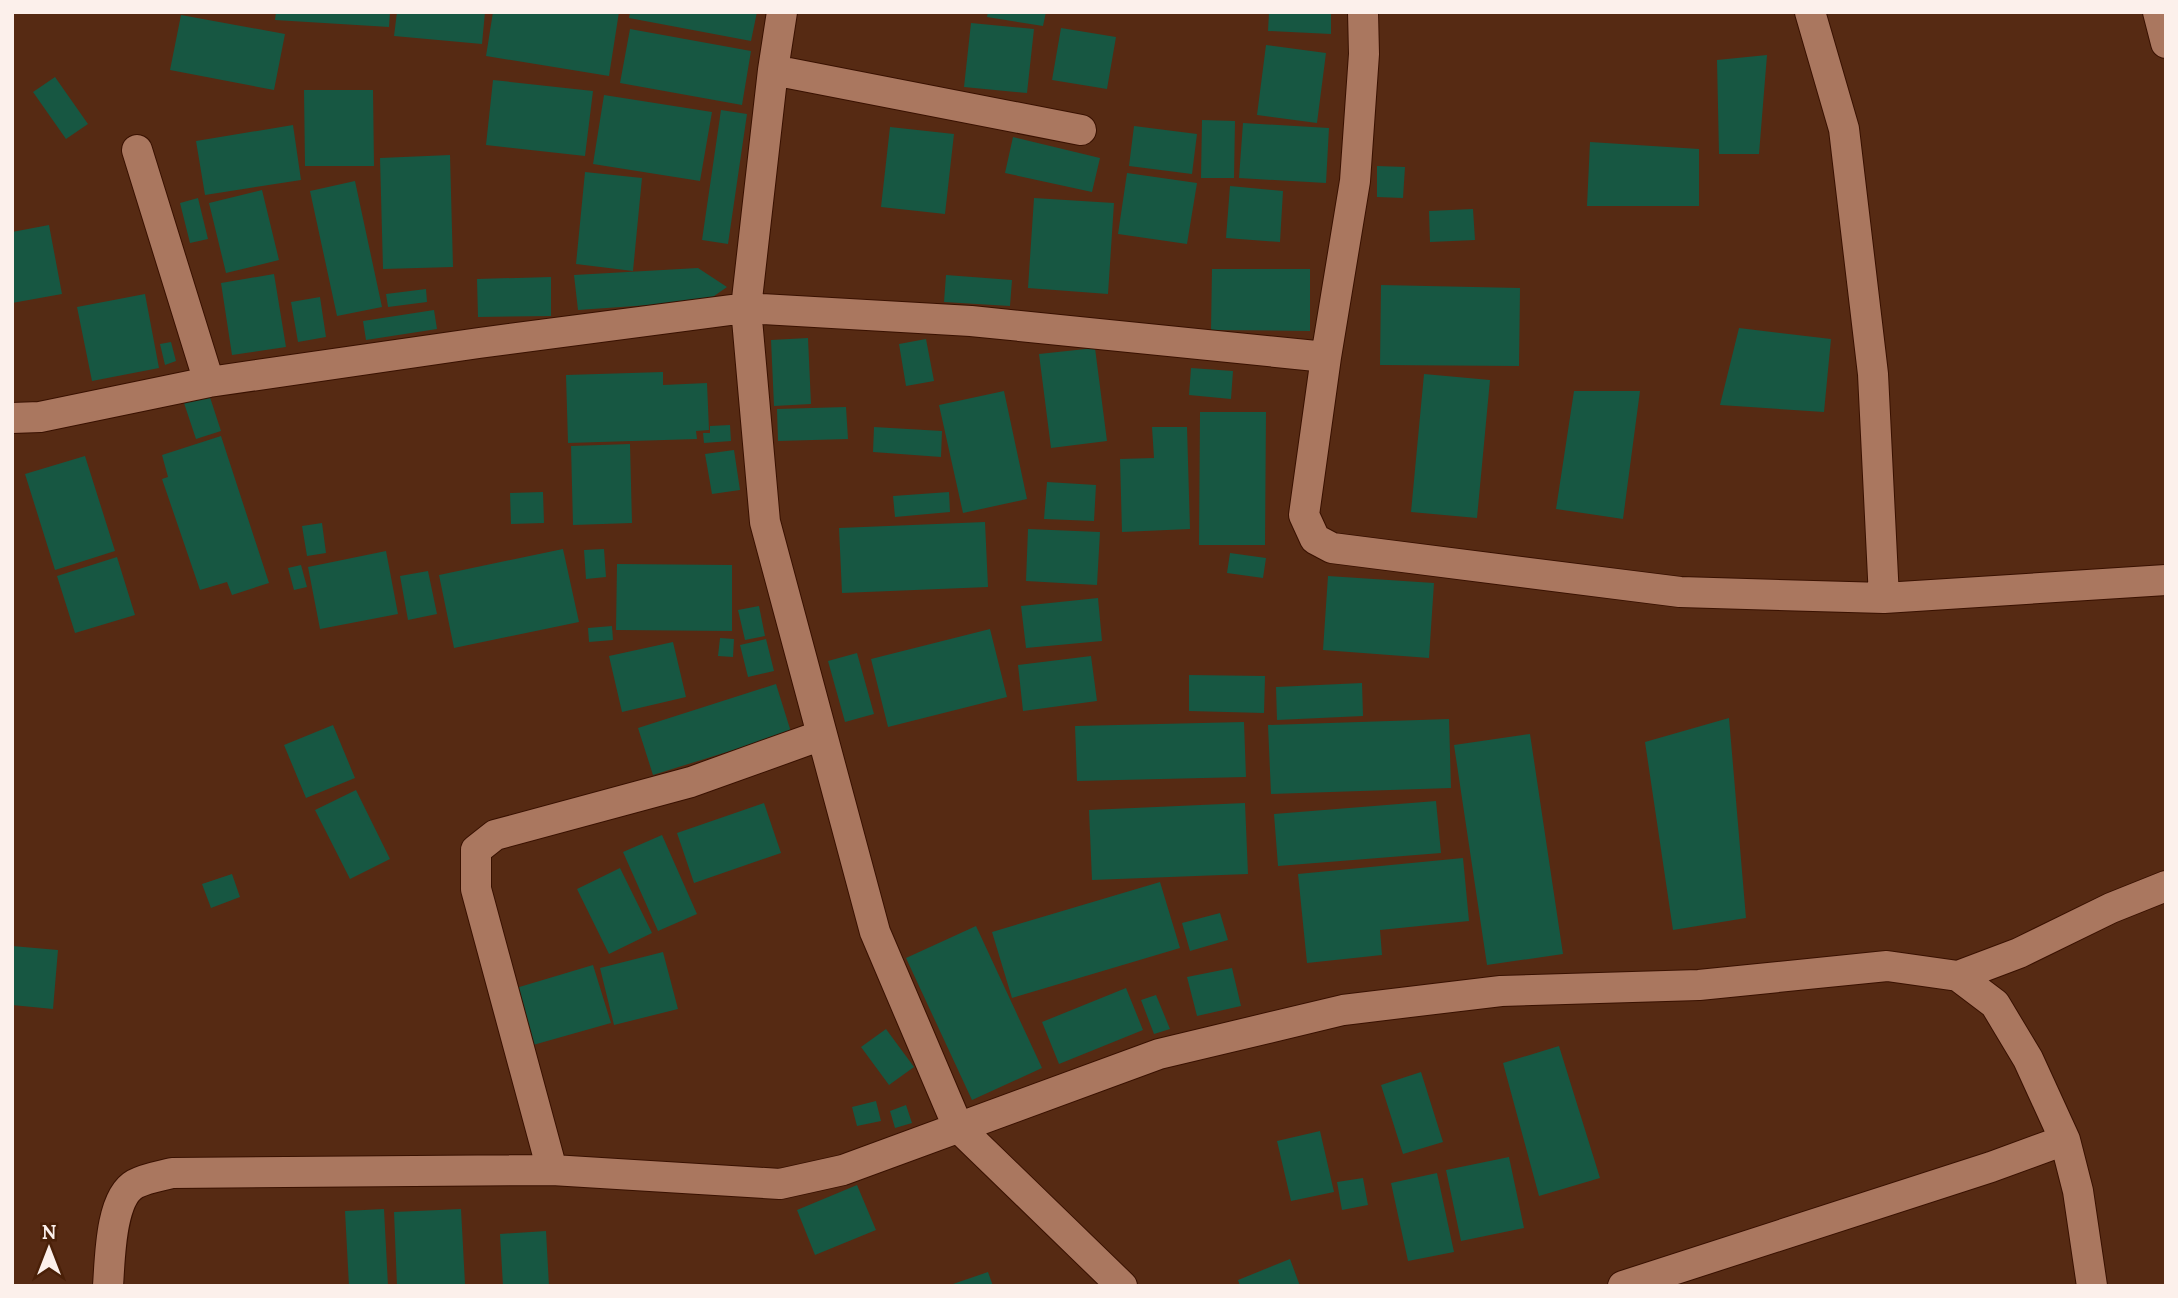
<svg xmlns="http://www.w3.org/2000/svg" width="2178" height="1298" font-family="Lora,serif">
<rect width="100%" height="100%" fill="#562a13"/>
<path fill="#175742" d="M 276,12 L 390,12 L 389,27 L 275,20 Z
M 397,12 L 485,12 L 482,44 L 394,36 Z
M 493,12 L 619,12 L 609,76 L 486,56 Z
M 630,12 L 757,12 L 751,41 L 629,18 Z
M 988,12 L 1046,12 L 1043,26 L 987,17 Z
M 1269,12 L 1331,12 L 1331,34 L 1268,31 Z
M 181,15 L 285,34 L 274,90 L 170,70 Z
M 971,23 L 1034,29 L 1027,93 L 964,87 Z
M 1061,28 L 1116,37 L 1107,89 L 1052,80 Z
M 630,29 L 751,51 L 742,105 L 620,83 Z
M 1266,45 L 1326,53 L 1317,123 L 1257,115 Z
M 1767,55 L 1759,154 L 1719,154 L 1717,60 Z
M 55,77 L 88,124 L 66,139 L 33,92 Z
M 493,80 L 593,91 L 585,156 L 486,145 Z
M 304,90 L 373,90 L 374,166 L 305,166 Z
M 604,95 L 712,112 L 700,181 L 593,164 Z
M 721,110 L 747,114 L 728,244 L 702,240 Z
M 1202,120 L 1235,121 L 1234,178 L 1201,178 Z
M 1243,123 L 1329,128 L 1326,183 L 1239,178 Z
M 293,125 L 301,180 L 205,195 L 196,141 Z
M 1134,126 L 1197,134 L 1192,174 L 1129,166 Z
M 890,127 L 954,134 L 945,214 L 881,207 Z
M 1013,137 L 1100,158 L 1092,192 L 1005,173 Z
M 1590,142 L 1699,149 L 1699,206 L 1587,206 Z
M 450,155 L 453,267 L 383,269 L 380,158 Z
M 1377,166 L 1405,167 L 1403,198 L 1377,197 Z
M 585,172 L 642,178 L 633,271 L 576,264 Z
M 1127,173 L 1197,183 L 1187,244 L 1118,234 Z
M 355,181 L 382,307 L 337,316 L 310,191 Z
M 1230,186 L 1283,191 L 1280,242 L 1226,238 Z
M 262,190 L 279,260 L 226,273 L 209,203 Z
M 198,198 L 208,239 L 190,243 L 180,203 Z
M 1034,198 L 1114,203 L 1108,294 L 1028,288 Z
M 1473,209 L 1475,240 L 1430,242 L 1429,211 Z
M 49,225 L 62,294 L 12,303 L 12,232 Z
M 698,268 L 727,287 L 707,301 L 578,310 L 574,275 Z
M 1212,269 L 1310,269 L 1310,331 L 1211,330 Z
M 274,274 L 286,347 L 232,355 L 221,283 Z
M 946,275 L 1012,280 L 1010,306 L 944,302 Z
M 551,277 L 551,316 L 478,317 L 477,279 Z
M 1381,285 L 1520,288 L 1519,366 L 1380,365 Z
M 426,289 L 427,302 L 388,307 L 386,294 Z
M 145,294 L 159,368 L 92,381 L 77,307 Z
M 320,297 L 326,337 L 298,342 L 291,302 Z
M 434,310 L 437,329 L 366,340 L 363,321 Z
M 1739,328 L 1831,339 L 1824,412 L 1720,405 Z
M 808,338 L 811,404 L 774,406 L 771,340 Z
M 926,339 L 934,381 L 906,386 L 899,344 Z
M 171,342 L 176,361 L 165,365 L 160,344 Z
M 1095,348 L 1107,441 L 1051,448 L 1039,354 Z
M 1191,368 L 1233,371 L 1231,399 L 1189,395 Z
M 663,372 L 663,385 L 707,383 L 709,430 L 696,431 L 697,439 L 568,443 L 566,375 Z
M 1424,374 L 1490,380 L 1477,518 L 1411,512 Z
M 206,385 L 221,431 L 196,439 L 181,394 Z
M 1004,391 L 1027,499 L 963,513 L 939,405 Z
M 1574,391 L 1640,391 L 1623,519 L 1556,509 Z
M 846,407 L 848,439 L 778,441 L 777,409 Z
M 1200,412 L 1266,412 L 1265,545 L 1199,545 Z
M 730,425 L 731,441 L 704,443 L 703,433 L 710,433 L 710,426 Z
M 874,427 L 942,431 L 941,457 L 873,452 Z
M 1152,427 L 1187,427 L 1190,529 L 1122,532 L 1120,459 L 1154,458 Z
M 221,436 L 269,583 L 232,595 L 227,582 L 200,590 L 162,479 L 168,477 L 162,455 Z
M 630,444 L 632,523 L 573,525 L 571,446 Z
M 734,450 L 740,490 L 712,494 L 705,454 Z
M 85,456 L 115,551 L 55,570 L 25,474 Z
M 1047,482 L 1096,485 L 1094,521 L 1044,519 Z
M 543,492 L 544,523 L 511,524 L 510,493 Z
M 949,492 L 950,512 L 895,517 L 893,496 Z
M 985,522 L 988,587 L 842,593 L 839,528 Z
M 322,523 L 326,553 L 307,556 L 302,526 Z
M 1028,529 L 1100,532 L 1097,585 L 1026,581 Z
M 563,549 L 579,622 L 454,648 L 439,575 Z
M 604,549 L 606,577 L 586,579 L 584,550 Z
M 386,551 L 398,614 L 320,629 L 308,567 Z
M 1230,553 L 1266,558 L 1263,578 L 1227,573 Z
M 117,557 L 135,615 L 75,633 L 57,576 Z
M 617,564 L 732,565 L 732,631 L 616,630 Z
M 301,565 L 307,587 L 294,590 L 288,568 Z
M 428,571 L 437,614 L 408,620 L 400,576 Z
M 1328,576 L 1434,583 L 1429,658 L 1323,650 Z
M 1098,598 L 1102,641 L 1026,648 L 1021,606 Z
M 759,606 L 765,636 L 745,640 L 738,610 Z
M 612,626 L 613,640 L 589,642 L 588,628 Z
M 990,629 L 1007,697 L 888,727 L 871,659 Z
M 720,638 L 734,639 L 733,657 L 718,656 Z
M 766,639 L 774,671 L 748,677 L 740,645 Z
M 673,642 L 686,697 L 622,712 L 609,656 Z
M 857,653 L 874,714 L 845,722 L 828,661 Z
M 1091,656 L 1097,701 L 1023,711 L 1018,665 Z
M 1189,675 L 1265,676 L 1264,713 L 1189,711 Z
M 1362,683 L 1363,716 L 1277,720 L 1276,687 Z
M 776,684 L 791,732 L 653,775 L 638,728 Z
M 1729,718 L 1746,918 L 1673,930 L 1645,742 Z
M 1449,719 L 1451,788 L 1271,794 L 1268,725 Z
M 1244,722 L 1246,777 L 1077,781 L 1075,726 Z
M 333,725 L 355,778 L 306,798 L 284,745 Z
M 1530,734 L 1563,954 L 1487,965 L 1454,745 Z
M 356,790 L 390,859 L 350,879 L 315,810 Z
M 1436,801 L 1441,853 L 1278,866 L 1274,814 Z
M 764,803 L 781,853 L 694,883 L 677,833 Z
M 1245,803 L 1248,874 L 1092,880 L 1089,810 Z
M 662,835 L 697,914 L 658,931 L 623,852 Z
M 1463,858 L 1469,921 L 1380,930 L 1382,955 L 1307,963 L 1298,874 Z
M 620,868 L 652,933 L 609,954 L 577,889 Z
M 232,874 L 240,897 L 211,908 L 202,884 Z
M 1160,882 L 1180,948 L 1012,998 L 992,932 Z
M 1220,913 L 1228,940 L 1190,951 L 1182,923 Z
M 976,926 L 1042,1068 L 972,1100 L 906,958 Z
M 12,946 L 58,950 L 53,1009 L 12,1005 Z
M 663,952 L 678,1009 L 614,1025 L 600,968 Z
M 593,965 L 611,1023 L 533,1045 L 516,988 Z
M 1232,968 L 1241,1006 L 1197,1016 L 1187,977 Z
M 1126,988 L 1143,1030 L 1059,1064 L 1042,1022 Z
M 1156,995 L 1170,1029 L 1154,1034 L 1141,1000 Z
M 886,1029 L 914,1067 L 889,1085 L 861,1047 Z
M 1559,1046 L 1600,1178 L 1539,1196 L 1503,1063 Z
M 1421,1072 L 1443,1142 L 1403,1154 L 1381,1085 Z
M 876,1101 L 881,1121 L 857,1126 L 852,1107 Z
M 906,1105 L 912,1123 L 895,1128 L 890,1111 Z
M 1320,1131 L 1334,1192 L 1291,1201 L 1277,1141 Z
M 1509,1157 L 1524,1228 L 1461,1241 L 1446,1170 Z
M 1437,1173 L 1454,1252 L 1408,1261 L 1391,1183 Z
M 1363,1178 L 1368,1205 L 1342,1210 L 1337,1182 Z
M 857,1185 L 876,1230 L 815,1255 L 797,1210 Z
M 384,1209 L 388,1286 L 349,1286 L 345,1211 Z
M 461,1209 L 465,1284 L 397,1286 L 394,1212 Z
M 546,1231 L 549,1286 L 503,1286 L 500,1234 Z
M 1290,1259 L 1300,1286 L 1240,1286 L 1238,1280 Z
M 988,1272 L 993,1286 L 950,1286 L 950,1285 Z"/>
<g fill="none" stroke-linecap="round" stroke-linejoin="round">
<g stroke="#391100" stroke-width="32">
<path id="minor" d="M 782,12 L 773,70 L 746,308 L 765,522 L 875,932 L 958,1127 L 1122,1286
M 1363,12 L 1364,54 L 1355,181 L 1326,357 L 1304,515 L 1315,539 L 1332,548 L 1680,592 L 1884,598 L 2166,580
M 1810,12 L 1844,129 L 1873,374 L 1884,598
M 2158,12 L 2166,43
M 773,70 L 1081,130
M 137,150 L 209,382
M 12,418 L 40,417 L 209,382 L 479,343 L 746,308 L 971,321 L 1326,357
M 1958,976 L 2019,953 L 2111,908 L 2166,886
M 552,1170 L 476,889 L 476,850 L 495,835 L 691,782 L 822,735
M 108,1286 C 110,1260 110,1198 135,1184 C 146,1178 160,1176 172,1173 L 552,1170 L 780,1184 L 843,1170 L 1159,1054 L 1343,1010 L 1501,991 L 1699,985 L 1887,966 L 1958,976 L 1995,1004 L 2028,1059 L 2065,1140 L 2078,1191 L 2092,1286
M 1623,1286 L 1991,1167 L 2065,1140"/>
</g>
<use href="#minor" stroke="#aa775f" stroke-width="30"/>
</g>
<rect width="2178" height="1298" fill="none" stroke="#fcf0eb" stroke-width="28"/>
<g transform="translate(49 1249)" stroke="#4a2008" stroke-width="5" paint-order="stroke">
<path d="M0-5L12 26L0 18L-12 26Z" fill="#fcf0eb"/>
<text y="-10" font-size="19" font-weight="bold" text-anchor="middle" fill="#fcf0eb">N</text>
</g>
</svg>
